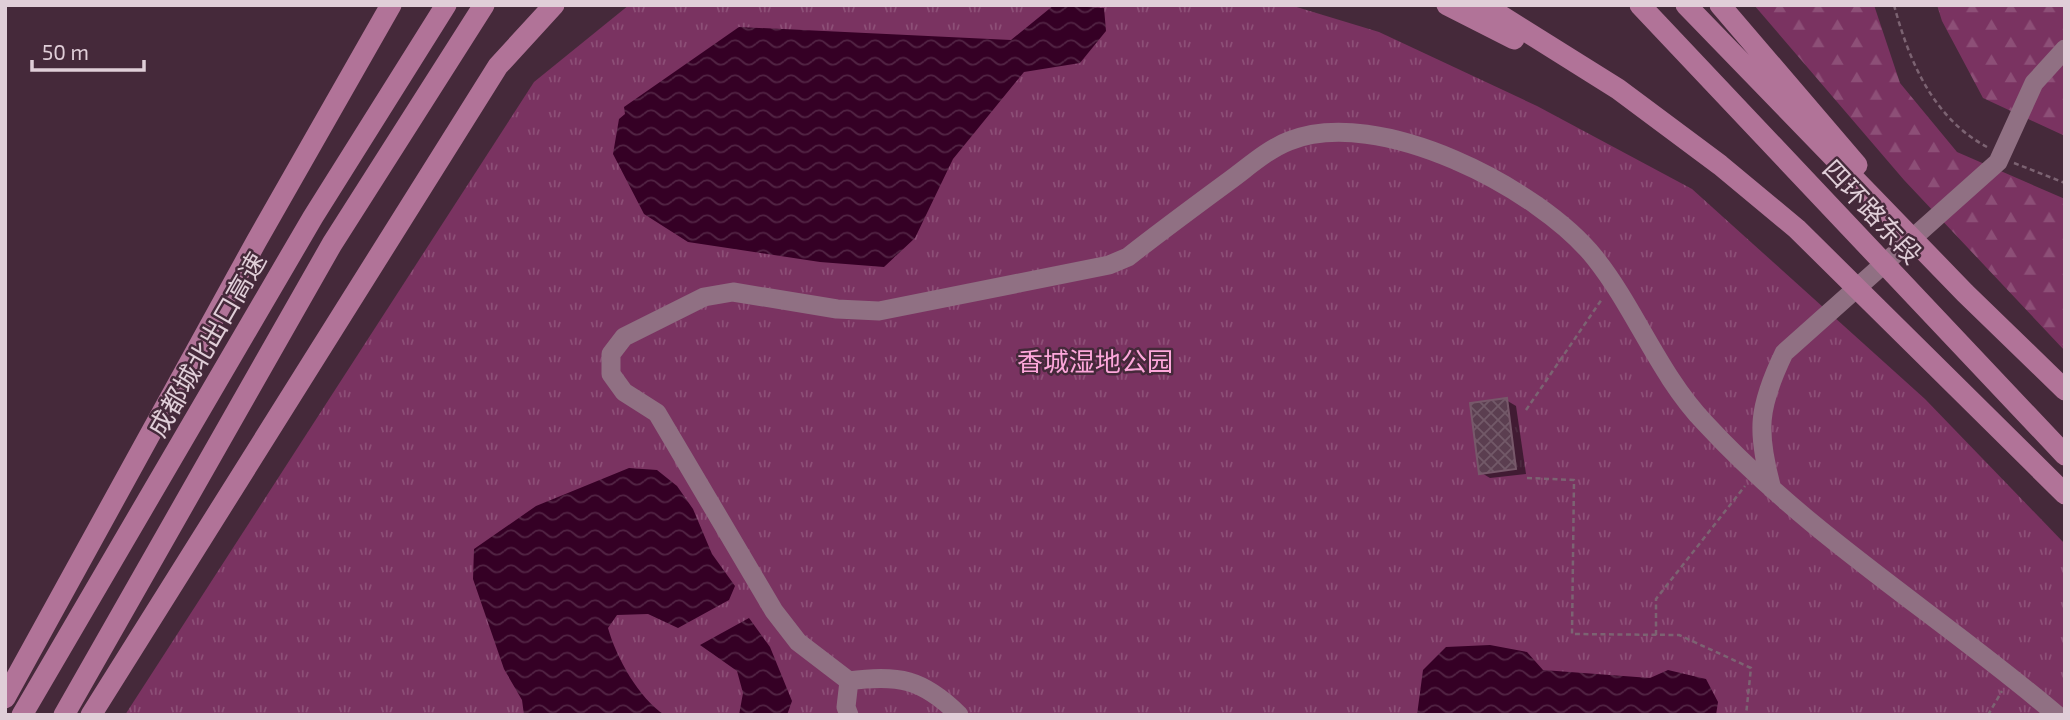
<svg xmlns="http://www.w3.org/2000/svg" width="2070" height="720" font-family="'Exo 2','Noto Sans SC',sans-serif">
<defs>
<pattern id="grass-tufts" width="24" height="20" patternUnits="userSpaceOnUse" patternTransform="scale(1.75)"><rect width="24" height="20" fill="#7a3361"/><path d="M3 7l-1-3M5 7V3M7 7l1-3M15 17l-1-3M17 17v-4M19 17l1-3" fill="none" stroke="#8d4f77"/></pattern>
<pattern id="forest-firs" width="22" height="20" patternUnits="userSpaceOnUse" patternTransform="scale(1.75)"><rect width="22" height="20" fill="#7a3361"/><path d="M5 1l3.5 6h-7zM16 11l3.5 6h-7z" fill="#8d4f77"/></pattern>
<pattern id="water-waves" width="16" height="10" patternUnits="userSpaceOnUse" patternTransform="scale(1.75)"><rect width="16" height="10" fill="#350025"/><path d="M0 5q4-4 8 0t8 0" fill="none" stroke="#522444"/></pattern>
<pattern id="building-cross-hatch" width="8" height="8" patternUnits="userSpaceOnUse" patternTransform="scale(1.75)"><rect width="8" height="8" fill="#5b3e50"/><path d="M0 0l8 8M0 8l8-8" fill="none" stroke="#725968"/></pattern>
</defs>
<rect width="100%" height="100%" fill="#45293a"/>
<path fill="url(#grass-tufts)" d="M 629,5 L 1290,5 L 1379,32 L 1537,106 L 1692,189 L 1925,399 L 2065,544 L 2065,715 L 125,715 L 534,82 Z"/>
<path fill="url(#forest-firs)" d="M 1754,5 L 1874,5 L 1900,83 L 1957,152 L 2065,199 L 2065,351 L 1904,180 Z
M 1937,5 L 2065,5 L 2065,136 L 1983,98 L 1942,21 Z"/>
<path fill="url(#water-waves)" d="M 1054,5 L 1104,8 L 1106,31 L 1080,63 L 1024,72 L 953,159 L 915,238 L 884,267 L 820,262 L 688,242 L 644,214 L 613,154 L 619,119 L 625,114 L 624,107 L 739,27 L 1011,40 Z
M 629,468 L 657,470 L 677,486 L 693,509 L 712,554 L 735,586 L 729,600 L 678,628 L 648,614 L 617,615 L 608,628 C 616,657 639,699 665,715 L 524,715 L 522,700 L 504,669 L 473,579 L 474,549 L 536,506 Z
M 749,618 L 770,647 L 792,701 L 787,715 L 739,715 L 743,693 L 737,671 L 700,645 Z
M 1490,645 L 1527,652 L 1543,670 L 1650,678 L 1668,670 L 1706,679 L 1718,702 L 1716,715 L 1417,715 L 1423,670 L 1446,647 Z"/>
<path fill="#0007" d="M 1506,400 L 1516,406 L 1526,474 L 1490,478 L 1480,472 Z"/>
<path fill="url(#building-cross-hatch)" stroke="#77586a" stroke-width="2" d="M 1507,398 L 1516,469 L 1479,474 L 1470,403 Z"/>
<g fill="none" stroke-linecap="round" stroke-linejoin="round">
<path stroke="#7c6372" stroke-width="2.5" stroke-dasharray="5 3.5" stroke-linecap="butt" d="M 1894,5 C 1909,61 1933,118 1987,147
M 2014,163 L 2065,183
M 1526,410 L 1602,299
M 1527,478 L 1574,480 L 1572,634 L 1679,635 L 1751,668 L 1746,715
M 1656,635 L 1656,599 L 1745,486
M 1988,715 L 2002,691"/>
<path stroke="#907083" stroke-width="19" d="M 1772,489 C 1756,431 1758,407 1784,353 L 1998,162 L 2034,83 L 2065,49
M 849,681 C 898,674 923,679 959,715
M 849,715 L 846,707 L 849,681 L 798,642 L 774,611 L 657,413 L 624,392 L 611,374 L 611,354 L 624,337 L 704,297 L 733,292 L 837,309 L 879,311 L 1109,265 L 1128,257 C 1161,231 1195,206 1229,181 C 1247,168 1268,149 1289,141 C 1378,105 1539,188 1595,258 C 1635,308 1659,375 1705,423 C 1809,536 1941,616 2057,715"/>
<path stroke="#b17398" stroke-width="21" d="M 1447,5 L 1514,39
M 1484,5 L 1618,89 L 1720,165 L 1797,229 L 2065,494
M 1640,5 L 2065,455
M 1686,5 L 1965,293 L 2065,390
M 1720,5 L 1857,165
M 5,698 L 256,242 L 391,5
M 22,715 L 313,217 L 446,5
M 64,715 L 332,244 L 484,5
M 91,715 L 498,66 L 554,5"/>
</g>
<g text-anchor="middle" dominant-baseline="central" stroke-width="5" stroke-linejoin="round" paint-order="stroke">
<g font-size="26" fill="#e0ced8" stroke="#45293a">
<text transform="translate(1873 211) rotate(47)">四环路东段</text>
<text transform="translate(206 344) rotate(-60)">成都城北出口高速</text>
</g>
<g font-size="26" fill="#fda7db" stroke="#45293a">
<text x="1095" y="360">香城湿地公园</text>
</g>
</g>
<rect width="2070" height="720" fill="none" stroke="#e0ced8" stroke-width="14"/>
<path d="M32 60v10h112v-10" fill="none" stroke="#e0ced8" stroke-width="3.5"/>
<text x="42" y="60" font-size="21" fill="#e0ced8" stroke="#45293a" stroke-width="5" paint-order="stroke">50 m</text>
</svg>
